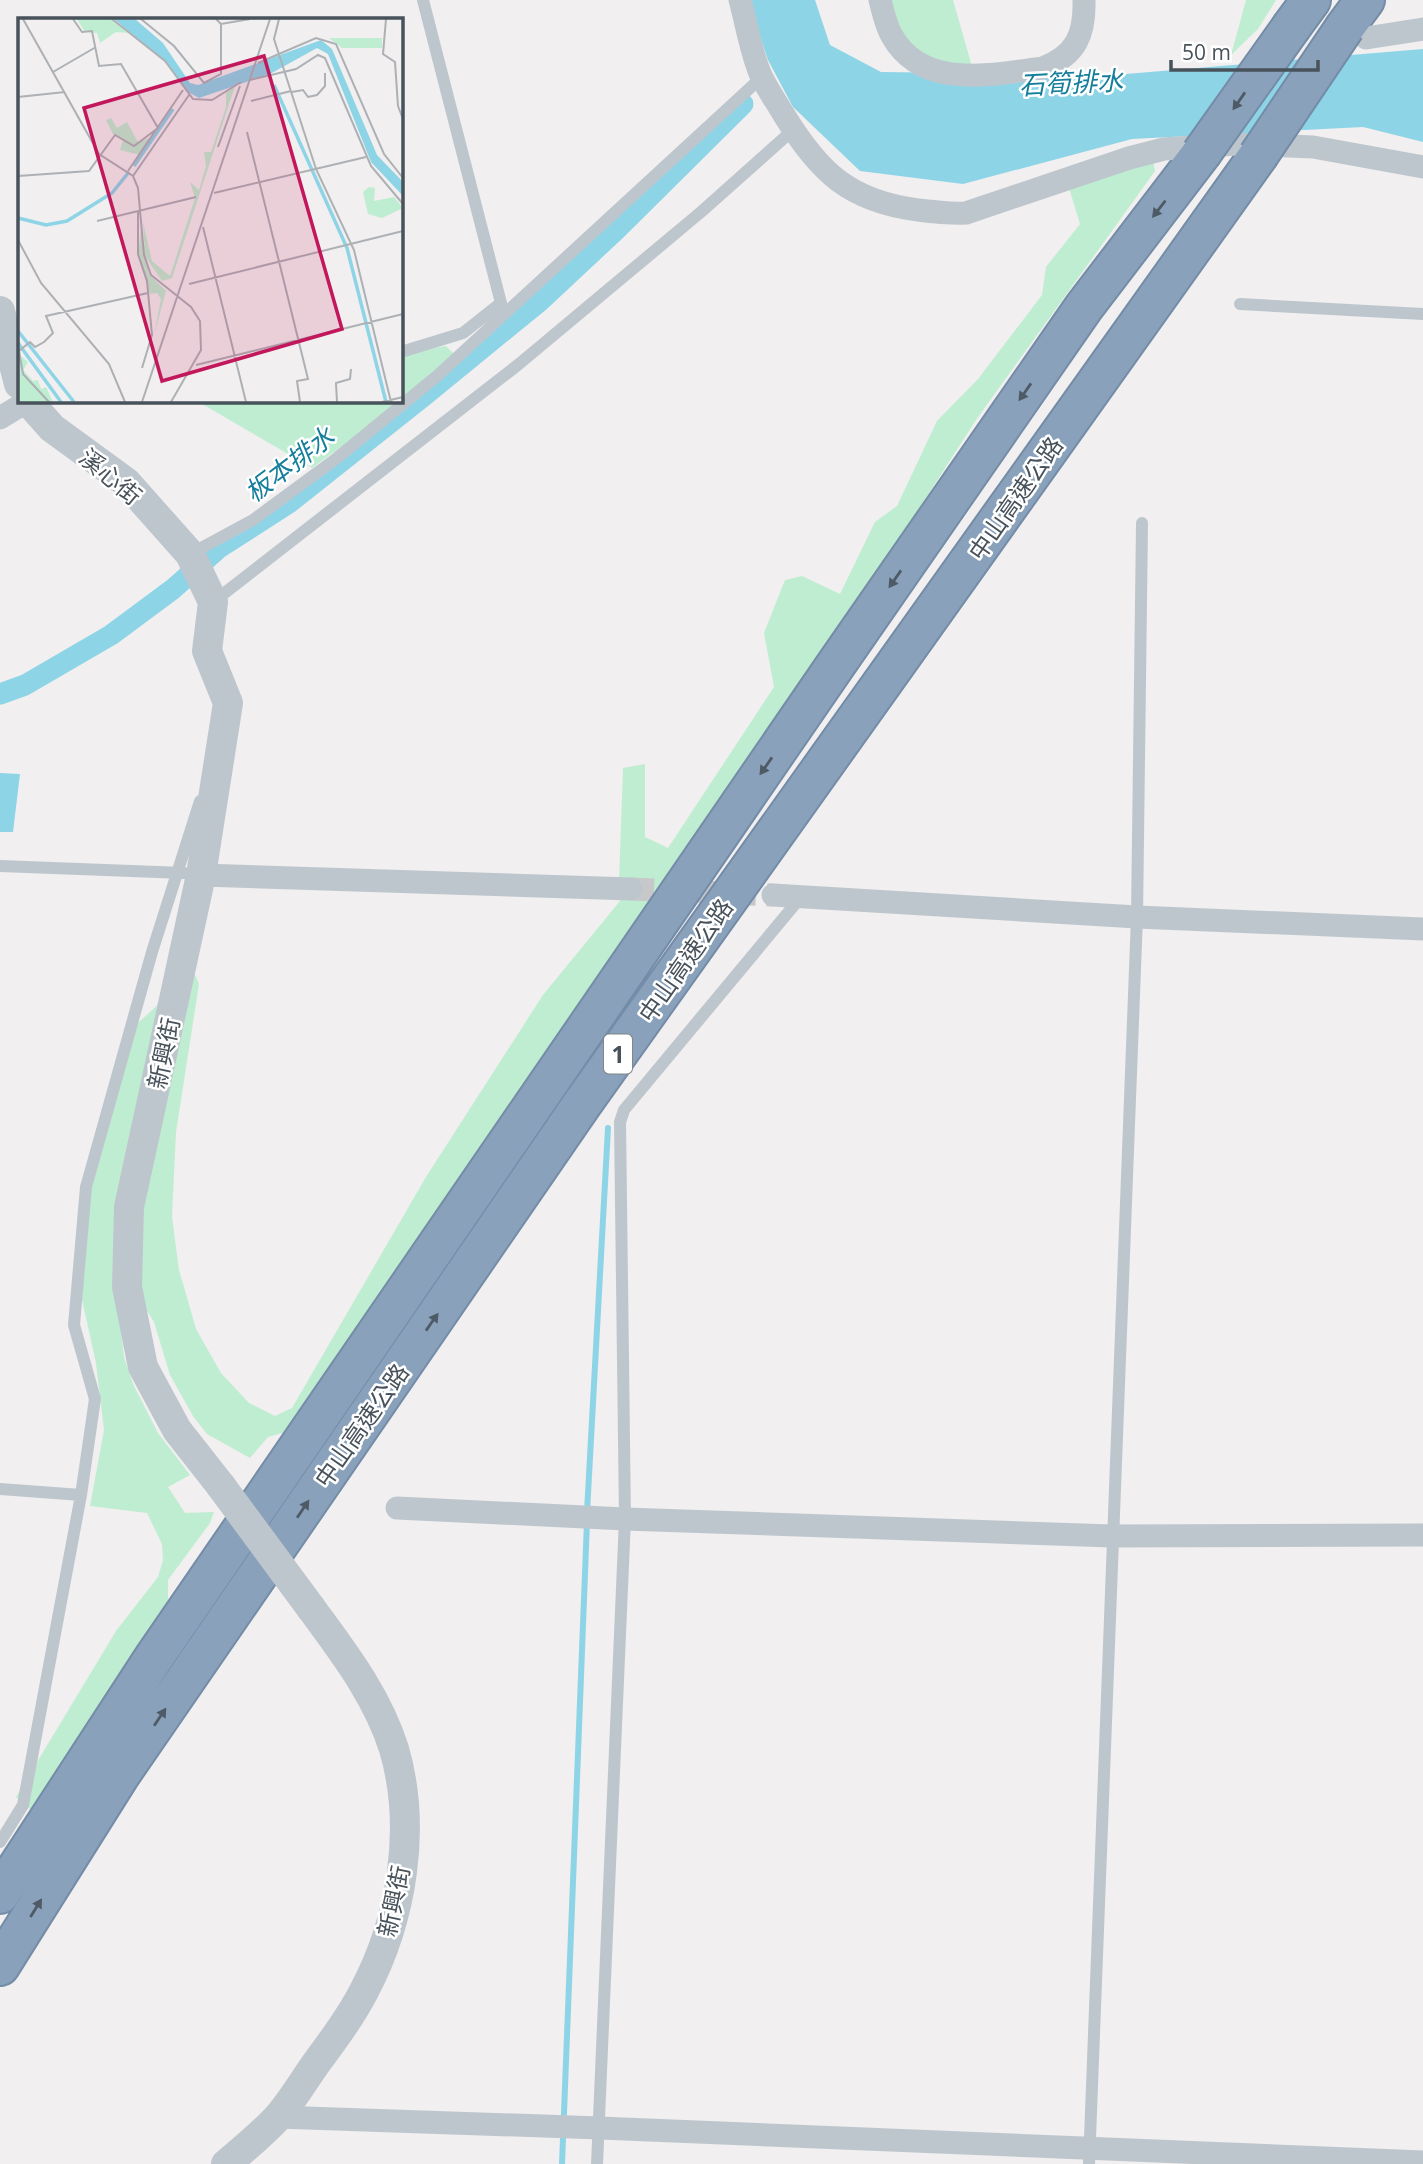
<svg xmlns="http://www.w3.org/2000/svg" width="1423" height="2164" font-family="'Open Sans','Noto Sans TC',sans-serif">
<rect width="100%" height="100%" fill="#f1efef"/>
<path fill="#bfedd1" d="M 890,0 L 953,0 L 973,70 L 932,62 L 899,34 Z
M 1246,0 L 1276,0 L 1258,29 L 1231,55 Z
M 1153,160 L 1155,171 L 976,420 L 909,524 L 775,718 L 677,867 L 289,1431 L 268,1437 L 250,1458 L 207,1434 L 193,1416 L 170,1375 L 154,1322 L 140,1299 L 137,1241 L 191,965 L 199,984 L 176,1132 L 172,1217 L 179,1270 L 196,1329 L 221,1373 L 249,1403 L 275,1416 L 292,1408 L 426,1177 L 543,995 L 629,890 L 619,882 L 623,768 L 645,764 L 645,837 L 668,848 L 774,687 L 764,633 L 785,580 L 802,576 L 840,594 L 875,522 L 897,506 L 937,421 L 978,379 L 1042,295 L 1046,267 L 1080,224 L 1069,188 Z
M 446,346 L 460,360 L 312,468 L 197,401 L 401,401 L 401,353 Z
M 162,1001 L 118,1306 L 124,1357 L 133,1384 L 158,1433 L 190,1475 L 168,1487 L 185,1513 L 214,1512 L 210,1523 L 168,1580 L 168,1606 L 32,1811 L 16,1797 L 116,1631 L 158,1577 L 163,1560 L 162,1544 L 147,1513 L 90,1506 L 104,1430 L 96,1363 L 81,1295 L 82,1209 L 138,1023 Z"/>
<path fill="#8ed4e7" d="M 748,0 L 815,0 L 830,45 L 881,72 L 1114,75 L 1423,49 L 1423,142 L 1363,127 L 1132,139 L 963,184 L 860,171 L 793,107 L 768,60 Z
M 0,773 L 20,774 L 13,832 L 0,832 Z"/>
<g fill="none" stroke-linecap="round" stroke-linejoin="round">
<path stroke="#8ed4e7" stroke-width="6" d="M 587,1512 L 608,1128
M 562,2164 L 587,1522"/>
<path stroke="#8ed4e7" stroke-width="21" d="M 0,694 L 25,685 L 111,635 L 173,589 L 219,548 L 289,503 L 425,395 L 540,301 L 616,230 L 743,104"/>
<path stroke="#c7c8ca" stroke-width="23" stroke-dasharray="23 11" stroke-linecap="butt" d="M 631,889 L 773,895"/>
<g stroke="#748ca7" stroke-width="42">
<path id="motorway" d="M 1292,26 L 1311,0
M 1345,27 L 1365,0
M 0,1894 L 153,1659 L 837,663 L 1084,307 L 1201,154
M 0,1966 L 120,1775 L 582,1104 L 1258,156"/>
</g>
<path stroke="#bec6cd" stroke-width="12" d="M 1240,304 L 1423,314
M 401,352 L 463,333 L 501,303 L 423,0
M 190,554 L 253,520 L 337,458 L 437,376 L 762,77
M 213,602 L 519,364 L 701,212 L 793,130
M 0,866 L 184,873
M 0,1489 L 81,1495
M 0,1842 L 23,1805 L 81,1495 L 95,1399 L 74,1325 L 86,1187 L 152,952 L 200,801
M 597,2164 L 625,1519 L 620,1122 L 624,1110 L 801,897
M 1089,2164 L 1137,917 L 1142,523"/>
<path stroke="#bec6cd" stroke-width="23" d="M 740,0 C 747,25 751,54 762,78 C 768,90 777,103 784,115 C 819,172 849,201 918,210 C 934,212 950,214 966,213 L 1129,158 L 1164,149 L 1236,144 L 1313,147 L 1423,167
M 880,0 C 883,12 886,26 892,36 C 923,91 993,74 1043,68 C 1076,55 1085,35 1084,0
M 1366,38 L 1423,29
M 0,418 L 28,401
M 201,875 L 631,889
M 773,895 L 1137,917 L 1423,929
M 397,1508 L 625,1519 L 1112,1536 L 1423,1535
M 277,2117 L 600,2128 L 1423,2162"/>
<path stroke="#bec6cd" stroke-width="30" d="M 0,311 L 19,384
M 28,401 L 52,428 L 126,482 L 190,554 L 213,602 L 207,651 L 228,703 L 201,875 L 129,1207 L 127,1287 L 143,1367 L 177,1430 L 221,1486
M 226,2164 C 243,2150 262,2134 277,2118 C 292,2101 304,2080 317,2062 C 334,2039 351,2016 364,1991 C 402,1919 417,1828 394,1749 C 377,1695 343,1652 311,1608"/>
<use href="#motorway" stroke="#89a1bb" stroke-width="38"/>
<g stroke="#748ca7" stroke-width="42" stroke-linecap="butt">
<path id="motorway-bridge" d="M 1201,154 L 1292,26
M 1258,156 L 1345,27"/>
</g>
<path stroke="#bec6cd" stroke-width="30" d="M 221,1486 L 311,1608"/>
<use href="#motorway-bridge" stroke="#89a1bb" stroke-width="38"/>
</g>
<defs><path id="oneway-solid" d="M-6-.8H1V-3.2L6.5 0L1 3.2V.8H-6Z" transform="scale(1.75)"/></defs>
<g fill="#4e5a65">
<use href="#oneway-solid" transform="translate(1239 101) rotate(125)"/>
<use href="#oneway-solid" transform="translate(1159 209) rotate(128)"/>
<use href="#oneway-solid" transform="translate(1025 392) rotate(125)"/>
<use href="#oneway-solid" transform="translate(895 579) rotate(125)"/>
<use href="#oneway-solid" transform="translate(766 766) rotate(125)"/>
<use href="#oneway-solid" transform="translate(432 1322) rotate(-55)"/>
<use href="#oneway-solid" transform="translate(303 1509) rotate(-56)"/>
<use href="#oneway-solid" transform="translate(160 1717) rotate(-56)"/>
<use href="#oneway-solid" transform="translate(36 1908) rotate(-58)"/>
</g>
<g text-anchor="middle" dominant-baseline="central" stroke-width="5" stroke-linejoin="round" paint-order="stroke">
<rect fill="#fff" stroke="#7f868c" stroke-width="2" x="604" y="1034.5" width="28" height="39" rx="5"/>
<g font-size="23" font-weight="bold" fill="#48525b">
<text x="618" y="1054">1</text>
</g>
<g font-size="24" fill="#48525b" stroke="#fff">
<text transform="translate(111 476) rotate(40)">溪心街</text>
<text transform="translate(1015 498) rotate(-55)">中山高速公路</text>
<text transform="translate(685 960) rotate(-55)">中山高速公路</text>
<text transform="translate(163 1053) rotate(-78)">新興街</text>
<text transform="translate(361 1425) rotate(-55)">中山高速公路</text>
<text transform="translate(393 1901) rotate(-78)">新興街</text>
</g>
<g font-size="26" font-style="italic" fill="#147e9b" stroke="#fff">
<text transform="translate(1071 82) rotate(-3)">石筍排水</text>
<text transform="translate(289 464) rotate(-37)">板本排水</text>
</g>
</g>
<g transform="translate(18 18)">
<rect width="385" height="385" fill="#f1efef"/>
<path d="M 59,1 L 93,1 L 110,15 L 98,14 L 82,25 L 79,15 L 67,14 ZM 311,20 L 364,20 L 364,30 L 324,30 ZM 217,68 L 154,260 L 144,263 L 127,238 L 125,204 L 134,243 L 152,258 L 177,180 L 172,164 L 181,172 L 188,148 L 186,134 L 193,134 L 208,89 L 208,75 ZM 93,100 L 99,110 L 109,104 L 120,124 L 137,118 L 122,137 L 102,132 L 105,122 L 95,116 L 88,102 ZM 351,169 L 357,170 L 356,183 L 376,179 L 385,190 L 364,200 L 350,196 L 345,174 ZM 123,210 L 131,256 L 148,273 L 136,317 L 143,281 L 139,275 L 132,276 L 120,239 ZM 0,336 L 10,344 L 5,352 L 15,363 L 20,362 L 23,371 L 28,369 L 35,384 L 0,384 Z" fill="#bfedd1"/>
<path d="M 96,1 L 117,1 L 145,25 L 172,65 L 180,67 L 303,22 L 314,31 L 359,137 L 385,164 L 385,178 L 353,144 L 310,36 L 299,30 L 252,56 L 181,80 L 170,74 L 148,44 Z" fill="#8ed4e7"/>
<path fill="none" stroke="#8ed4e7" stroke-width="3.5" d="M 256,67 L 329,230 L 368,384M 116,148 L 155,91M 0,200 L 28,207 L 49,203 L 94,175 L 111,154M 0,313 L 56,384M 0,325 L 43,384"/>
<path fill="none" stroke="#adb0b4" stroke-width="2" d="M 5,1 L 81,136 L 115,158 L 120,170 L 126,237 L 133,257 L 173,289 L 182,303 L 183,332 L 153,384M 94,1 L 147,43 L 175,81 L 194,82 L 223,64M 123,1 L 156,28 L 186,65 L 203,56 L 203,6M 198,1 L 203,6 L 232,1M 261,1 L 256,21 L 298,151 L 336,232 L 373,384M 368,1 L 365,36 L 377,44 L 380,88 L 385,101M 240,45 L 298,20 L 318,26 L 366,136 L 385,160M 35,54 L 78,29M 232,62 L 278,51 L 300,37 L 307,40 L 353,148 L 385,186M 274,74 L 285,72 L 290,79 L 299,77 L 307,68 L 307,55M 0,79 L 47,74M 233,83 L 273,73M 229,114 L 290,361 L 279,363 L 282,384M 200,129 L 222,68M 110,153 L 165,72M 0,158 L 71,153 L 97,117 L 116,128 L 140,110 L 103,46 L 81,48 L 74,13 L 64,14 L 55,1M 115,158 L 171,77M 196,175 L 348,139M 120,194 L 120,236 L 129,263 L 134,317 L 124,350M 79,203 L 178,179M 185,209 L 228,384M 0,222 L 23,265 L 91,346 L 107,384M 171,266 L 385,213M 178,347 L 385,296M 31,384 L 5,356 L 1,333 L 12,324 L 17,329 L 26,324 L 35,315 L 28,298 L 130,275M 124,384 L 252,1M 319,384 L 318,365 L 332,361 L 333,351M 364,384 L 385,379"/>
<path fill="#c2185b" fill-opacity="0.15" stroke="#c2185b" stroke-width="3.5" d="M 246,38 L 324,311 L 144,363 L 66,90 Z"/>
<rect width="385" height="385" fill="none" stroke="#48525b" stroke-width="3.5"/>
</g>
<path d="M1171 60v10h147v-10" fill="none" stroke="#48525b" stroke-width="3.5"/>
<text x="1182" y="60" font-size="21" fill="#48525b" stroke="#ffffff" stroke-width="5" paint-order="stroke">50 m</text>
</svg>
